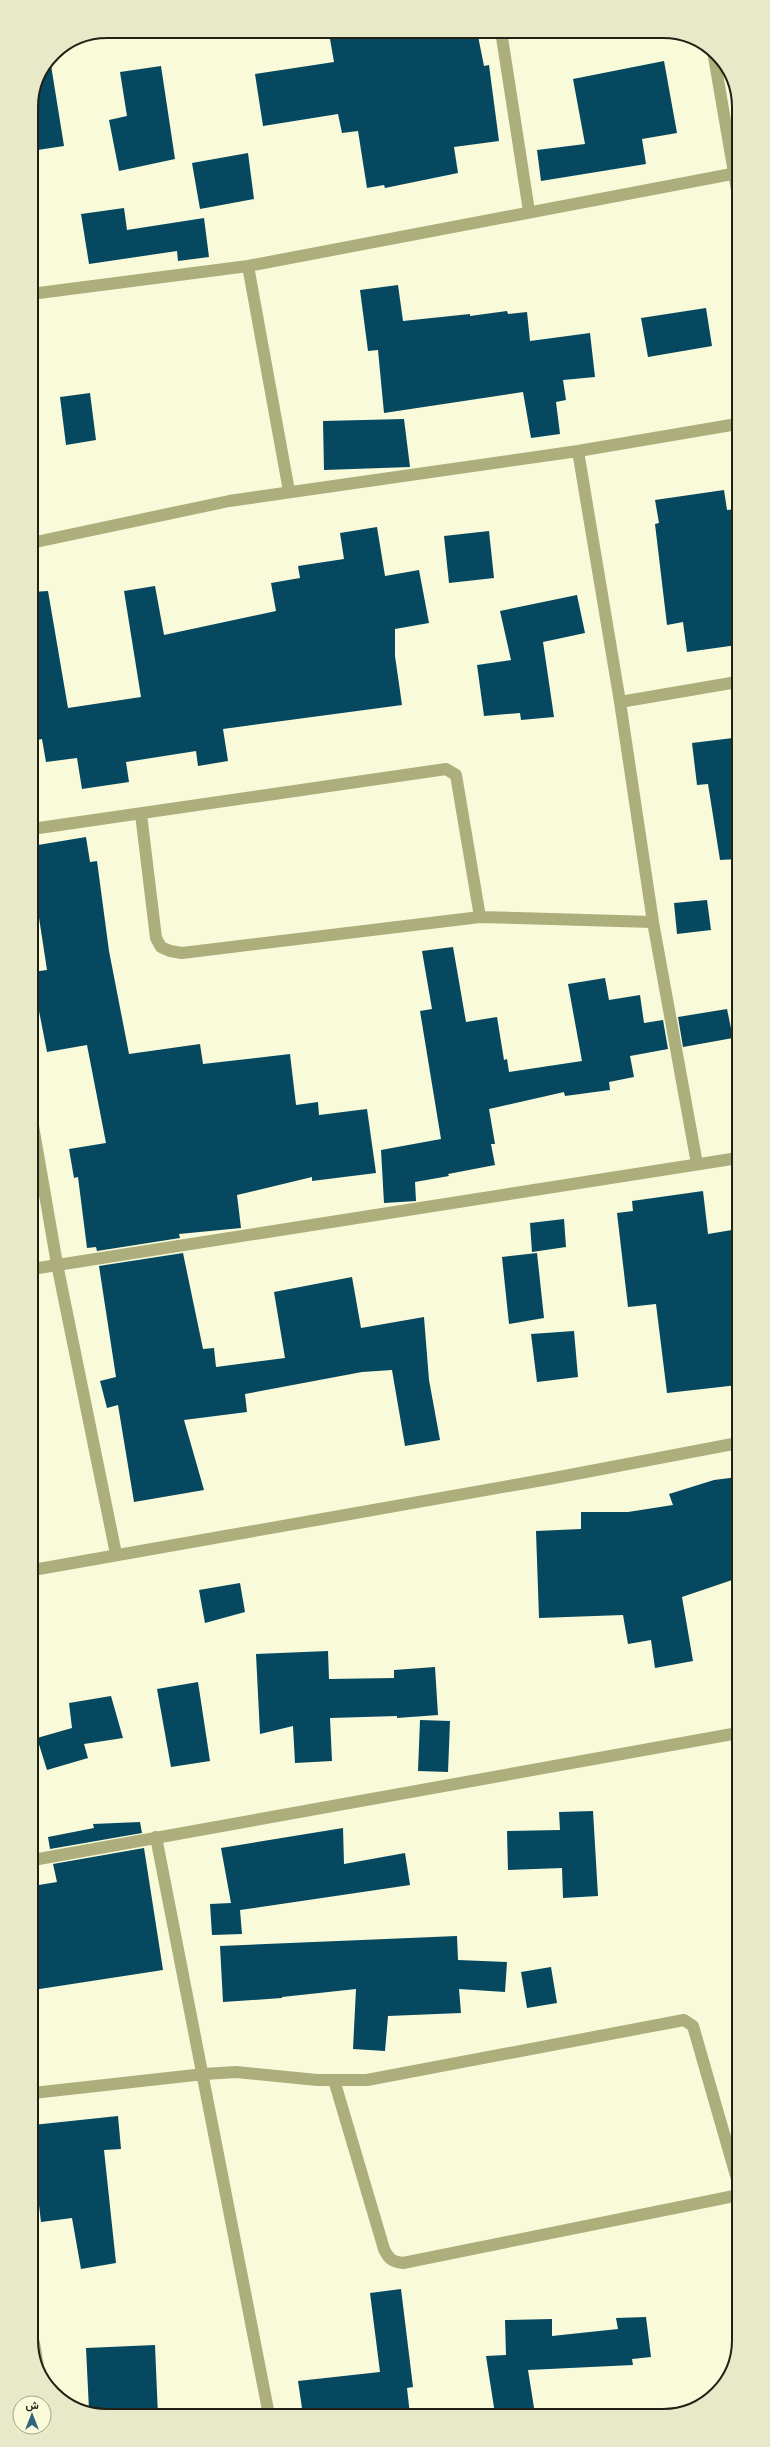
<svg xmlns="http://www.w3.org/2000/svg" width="770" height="2447" font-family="Quicksand,Vazirmatn,sans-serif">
<rect width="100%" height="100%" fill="#f8fad9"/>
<path fill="#054860" d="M 382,31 L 477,31 L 484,66 L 489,65 L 499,141 L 454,147 L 458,173 L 385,188 L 384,185 L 367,188 L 358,131 L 342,133 L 338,114 L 263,126 L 255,74 L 334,62 L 330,39 Z
M 50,59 L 64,146 L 31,151 L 31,107 L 37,78 Z
M 664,61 L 677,133 L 642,139 L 646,164 L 541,181 L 537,150 L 585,144 L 573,79 Z
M 161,66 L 175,159 L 119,171 L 109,120 L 127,116 L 120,72 Z
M 248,153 L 254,199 L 200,209 L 192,163 Z
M 124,208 L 127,230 L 204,218 L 209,257 L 178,261 L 177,251 L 89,264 L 81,214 Z
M 398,285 L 403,321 L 470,314 L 470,316 L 507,311 L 508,314 L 527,312 L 530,341 L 590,333 L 595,377 L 563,380 L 566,400 L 556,402 L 560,434 L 531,438 L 523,392 L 384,413 L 378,350 L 368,351 L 360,290 Z
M 706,308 L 712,346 L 648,357 L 641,318 Z
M 90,393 L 96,440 L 66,445 L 60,397 Z
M 404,419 L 410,467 L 324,470 L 323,421 Z
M 724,490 L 727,510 L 737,509 L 737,645 L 687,652 L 683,622 L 667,625 L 655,524 L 659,523 L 655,500 Z
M 377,527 L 385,576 L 419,570 L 429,623 L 395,629 L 395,656 L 402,705 L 223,729 L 228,761 L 198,766 L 196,751 L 126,762 L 129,782 L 82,789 L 77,758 L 46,762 L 42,739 L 32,741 L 32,592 L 48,591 L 68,708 L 141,697 L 124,591 L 155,586 L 164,635 L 276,611 L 271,583 L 300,578 L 298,566 L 344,559 L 340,533 Z
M 489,531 L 494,578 L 449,583 L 444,536 Z
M 577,595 L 585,633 L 543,642 L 554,717 L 521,720 L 520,713 L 484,716 L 477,665 L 511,660 L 500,611 Z
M 733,738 L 737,768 L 737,859 L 720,860 L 708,784 L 697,785 L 692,743 Z
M 86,837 L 90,862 L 97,861 L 109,951 L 129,1054 L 200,1044 L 203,1064 L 290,1054 L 296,1105 L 318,1102 L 319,1115 L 367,1109 L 376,1173 L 312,1181 L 312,1177 L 237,1195 L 241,1228 L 179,1234 L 180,1238 L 97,1251 L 96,1247 L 87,1248 L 78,1177 L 74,1178 L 69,1149 L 106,1143 L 87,1045 L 47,1052 L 32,975 L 32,972 L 47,970 L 32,872 L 32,846 Z
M 707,900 L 711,930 L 677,934 L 674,903 Z
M 453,947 L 466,1022 L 497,1017 L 504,1060 L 507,1059 L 509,1072 L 582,1061 L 568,984 L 605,978 L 609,1000 L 640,995 L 644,1023 L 663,1020 L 668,1049 L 630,1056 L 634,1077 L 609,1082 L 610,1090 L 565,1096 L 564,1092 L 489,1109 L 495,1144 L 491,1144 L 495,1165 L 448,1174 L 449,1176 L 415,1182 L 416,1201 L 384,1203 L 381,1150 L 441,1139 L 420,1011 L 432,1009 L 422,951 Z
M 727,1009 L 733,1038 L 683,1047 L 678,1017 Z
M 703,1191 L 708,1234 L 738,1229 L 738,1385 L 667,1393 L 656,1304 L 628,1307 L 617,1213 L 633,1211 L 632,1201 Z
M 564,1219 L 566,1247 L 532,1252 L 530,1223 Z
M 183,1253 L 203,1349 L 214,1348 L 216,1367 L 285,1358 L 274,1292 L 352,1277 L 361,1328 L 424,1317 L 429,1380 L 440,1440 L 405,1446 L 392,1370 L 362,1372 L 245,1394 L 247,1412 L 184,1420 L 204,1490 L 134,1502 L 118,1405 L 107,1408 L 100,1381 L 116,1377 L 99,1266 Z
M 537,1253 L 544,1318 L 509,1324 L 502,1257 Z
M 574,1331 L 578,1377 L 537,1382 L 531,1334 Z
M 738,1477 L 738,1578 L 682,1597 L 693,1661 L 655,1668 L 651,1640 L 628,1644 L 623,1615 L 539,1618 L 536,1531 L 581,1529 L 581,1512 L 628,1512 L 673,1505 L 669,1494 L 714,1480 Z
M 240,1583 L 245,1612 L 205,1623 L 199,1590 Z
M 328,1651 L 329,1679 L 394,1678 L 394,1670 L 435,1667 L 438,1715 L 397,1718 L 397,1716 L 330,1718 L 332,1761 L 295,1763 L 293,1726 L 260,1734 L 256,1654 Z
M 198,1682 L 210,1761 L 171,1767 L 157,1689 Z
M 111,1696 L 123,1738 L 84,1744 L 88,1758 L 47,1770 L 37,1738 L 72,1728 L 69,1703 Z
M 420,1720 L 450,1721 L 448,1772 L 418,1771 Z
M 593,1811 L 598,1896 L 563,1898 L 562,1868 L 508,1870 L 507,1831 L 560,1830 L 559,1812 Z
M 140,1822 L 142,1833 L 50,1849 L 48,1837 L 94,1828 L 93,1824 Z
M 343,1828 L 344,1864 L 405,1853 L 410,1885 L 240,1910 L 242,1934 L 212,1935 L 210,1904 L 231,1903 L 221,1848 Z
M 144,1848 L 163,1970 L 33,1990 L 33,1886 L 57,1882 L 53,1864 Z
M 457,1936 L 458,1960 L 507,1962 L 505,1992 L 459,1989 L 461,2013 L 388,2016 L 385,2051 L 353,2049 L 356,1989 L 282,1997 L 282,1998 L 223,2002 L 220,1946 Z
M 551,1967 L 557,2003 L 527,2008 L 521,1972 Z
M 118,2116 L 121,2149 L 104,2150 L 116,2263 L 81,2269 L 72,2218 L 41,2222 L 33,2154 L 33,2125 Z
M 401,2289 L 413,2387 L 407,2388 L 410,2415 L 303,2415 L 298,2381 L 380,2372 L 370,2293 Z
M 646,2317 L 651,2357 L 632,2359 L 633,2365 L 528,2370 L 535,2414 L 495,2414 L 486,2356 L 506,2355 L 505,2320 L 552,2319 L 552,2336 L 618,2329 L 616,2318 Z
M 155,2345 L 158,2416 L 102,2416 L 89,2410 L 86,2348 Z"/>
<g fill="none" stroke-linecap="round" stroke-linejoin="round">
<path stroke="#acae7c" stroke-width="12" d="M 501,31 L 529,211
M 713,51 L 737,190
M 248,266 L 289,491
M 31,294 L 248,266 L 737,173
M 578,451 L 620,702 L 653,922 L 697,1164
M 31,543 L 229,501 L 578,451 L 737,424
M 620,702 L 737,682
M 141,814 L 156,938 L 161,947 L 170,951 L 182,953 L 480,917 L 653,922
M 32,829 L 446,769 L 456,775 L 480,917
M 32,1120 L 57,1264 L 116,1554
M 32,1269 L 738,1158
M 33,1570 L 554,1478 L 738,1443
M 156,1837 L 269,2415
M 33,1860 L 738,1733
M 334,2080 L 384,2249 C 388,2258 392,2262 403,2263 L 739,2195
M 33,2093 L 204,2074 L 236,2072 L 317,2080 L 367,2080 L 684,2020 L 693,2026 L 739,2186
M 34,2343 L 38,2367"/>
</g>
<path d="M0 0H770V2447H0ZM107 38H663A69 69 0 0 1 732 107V2340A69 69 0 0 1 663 2409H107A69 69 0 0 1 38 2340V107A69 69 0 0 1 107 38Z" fill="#e7e9c9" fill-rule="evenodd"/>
<path fill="none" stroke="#202015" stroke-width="2" d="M107 38H663A69 69 0 0 1 732 107V2340A69 69 0 0 1 663 2409H107A69 69 0 0 1 38 2340V107A69 69 0 0 1 107 38Z"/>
<g transform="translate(32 2415)"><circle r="19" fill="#f8fad9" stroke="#a2a38b"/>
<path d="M0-3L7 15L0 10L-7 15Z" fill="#2c667f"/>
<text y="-6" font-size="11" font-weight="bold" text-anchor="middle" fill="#202015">ش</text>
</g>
</svg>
